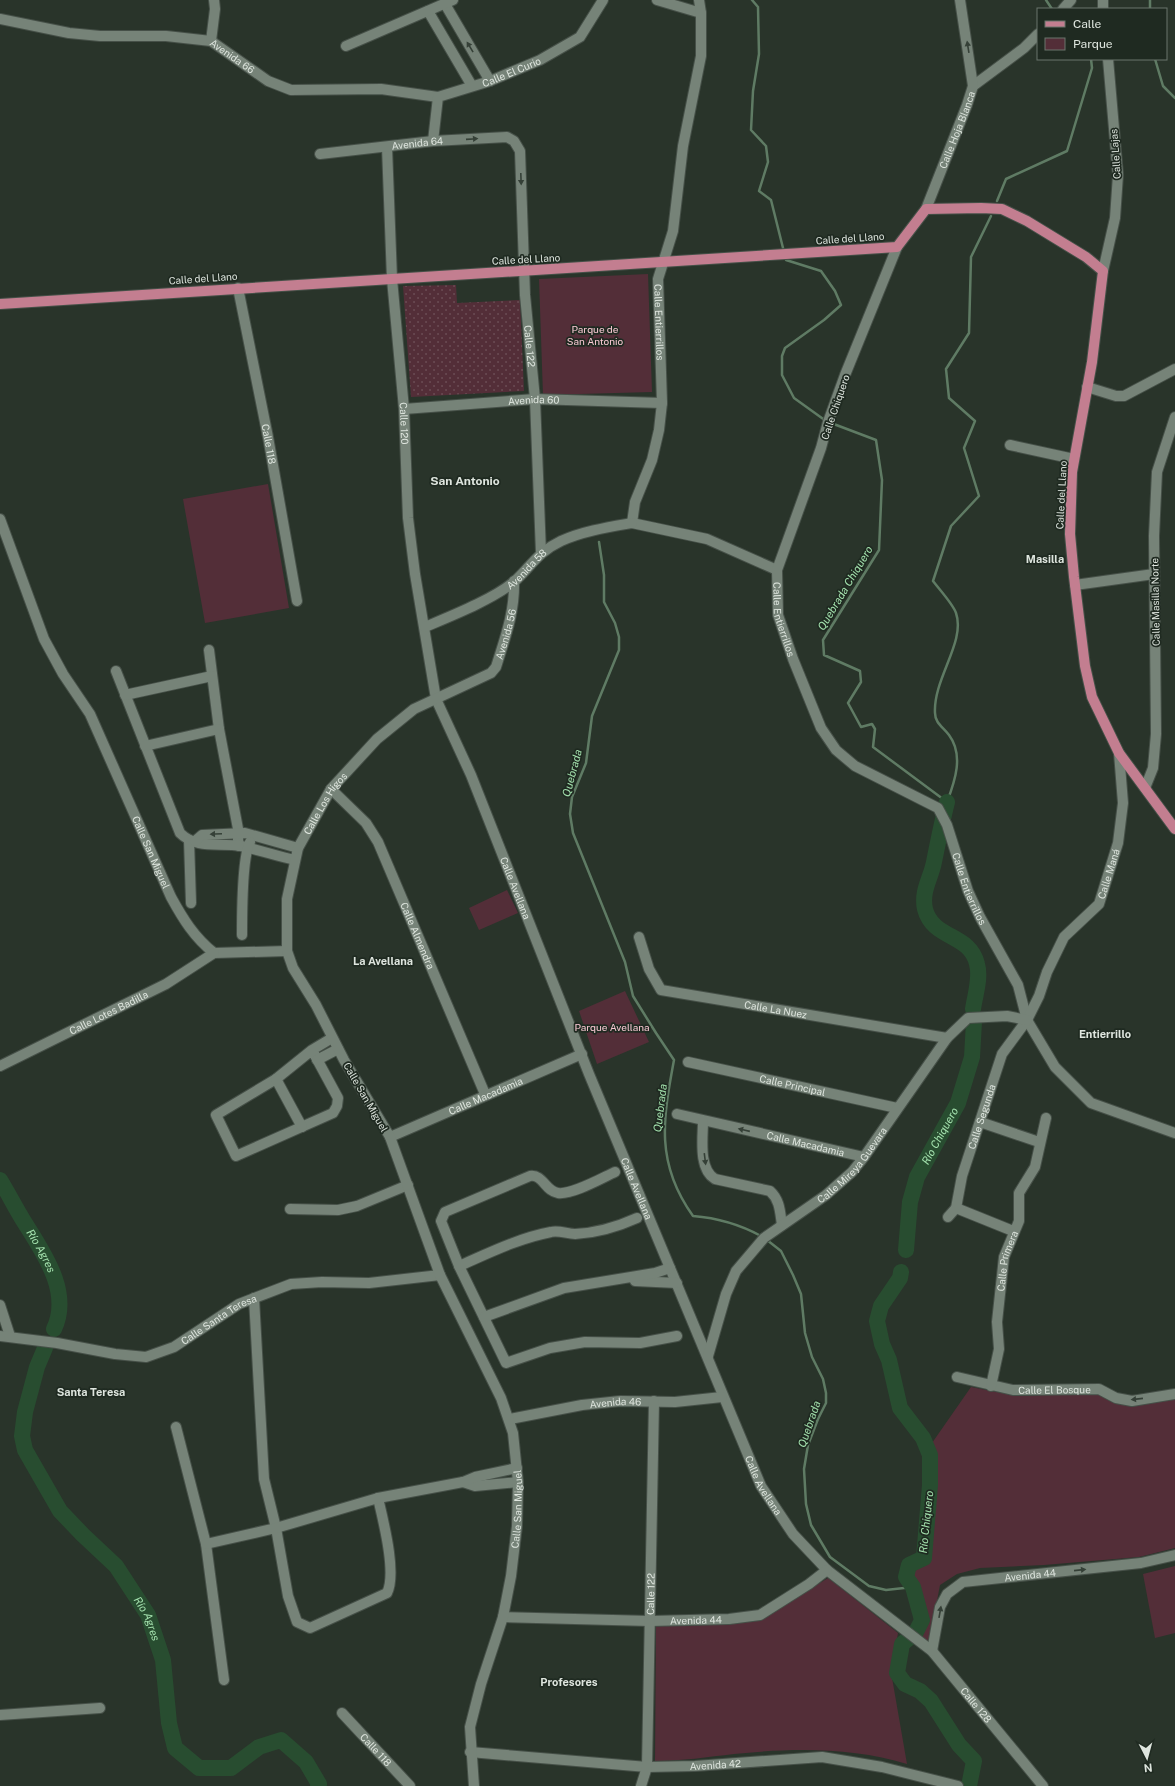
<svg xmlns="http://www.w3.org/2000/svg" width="1175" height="1786" font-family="'Public Sans',sans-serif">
<defs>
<pattern id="garden-dots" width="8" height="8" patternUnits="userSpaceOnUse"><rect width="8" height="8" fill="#532e38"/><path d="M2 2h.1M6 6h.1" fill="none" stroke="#6b4c54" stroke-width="1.8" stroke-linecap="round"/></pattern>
</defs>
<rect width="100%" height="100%" fill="#29342a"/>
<path fill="#532e38" d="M 648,274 L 652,392 L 543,395 L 539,279 Z
M 268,484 L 289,608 L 205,623 L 183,499 Z
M 507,890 L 518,913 L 479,930 L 469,908 Z
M 625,991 L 649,1042 L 597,1064 L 579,1011 Z
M 971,1387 L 1018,1396 L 1063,1394 L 1101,1395 L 1121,1404 L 1175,1398 L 1175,1548 L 1139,1557 L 1044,1565 L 980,1568 L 957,1574 L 940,1585 L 930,1638 L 927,1641 L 917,1635 L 924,1618 L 917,1585 L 911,1576 L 912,1568 L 927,1558 L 935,1464 L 932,1443 Z
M 1175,1566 L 1175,1633 L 1155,1638 L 1143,1574 Z
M 828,1578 L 898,1633 L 891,1672 L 907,1764 C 852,1747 791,1748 734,1754 C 708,1757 682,1761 655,1761 L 656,1626 L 724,1624 L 762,1619 Z"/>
<path fill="url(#garden-dots)" d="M 456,285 L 457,303 L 520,300 L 524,391 L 411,397 L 403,286 Z"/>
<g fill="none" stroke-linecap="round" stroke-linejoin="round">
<path stroke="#5f7b64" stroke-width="2.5" d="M 752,0 L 758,7 L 759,54 L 753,91 L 751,130 L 766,146 L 768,162 L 759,191 L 771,200 L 784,252
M 1046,0 L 1052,9
M 1150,0 L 1150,9
M 1155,59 L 1163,86 L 1175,98
M 997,201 L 1006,179 L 1067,151 L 1092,68 L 1091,59
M 785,256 L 786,260 L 821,271 L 835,291 L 841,305 L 824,320 L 785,348 L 782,356 L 782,375 L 794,398 L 826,421
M 831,423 L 876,440 L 882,480 L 879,550 L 823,640 L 824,655 L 860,671 L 861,682 L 848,703 L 861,727 L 872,724 L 875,729 L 873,747 L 947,802 C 955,781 964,755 949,735 C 943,727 935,723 935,713 C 933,679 966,642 956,613 C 953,604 939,589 933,581 L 951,526 L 979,496 L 964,448 L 975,421 L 949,398 L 946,369 L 969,333 L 971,257 L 991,216
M 599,542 L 604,575 L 604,602 L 615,623 L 619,637 L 619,650 L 592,716 L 586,763 L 572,797 L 570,814 L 573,833 L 625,962 L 633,996 L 656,1033 L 674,1060 C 663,1119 655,1163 693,1216 C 718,1218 739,1224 761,1236
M 767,1240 L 781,1251 L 793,1275 L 801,1294 L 805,1333 L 812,1357 L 823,1379 L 826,1393 L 826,1403 L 818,1419 L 808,1445 L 804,1469 L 806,1504 L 811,1525 L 830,1557 L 869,1586 L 886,1590 L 913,1587"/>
<g stroke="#284d30" stroke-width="16">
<path d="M 947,802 C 942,822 938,842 934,862 C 931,878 921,891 925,909 C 933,940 970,933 977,964 C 981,978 975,995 973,1009"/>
<path id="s1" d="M 0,1180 C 8,1193 15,1207 23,1220 C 42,1251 72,1291 54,1329"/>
<path id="s2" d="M 906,1250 L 910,1202 L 917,1177 L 958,1103 L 972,1057 L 974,1022"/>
<path d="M 901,1272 L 900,1278 L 881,1306 L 877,1321 L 882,1344 L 889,1360 L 900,1408 L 923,1438 L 930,1455 L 930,1485 L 924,1558 L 909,1565 L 906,1577 L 913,1587 L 922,1620 L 916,1632 L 902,1644 L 897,1673 L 905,1684 L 920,1691 L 931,1701 L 959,1745 L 974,1761 L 969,1786"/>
<path id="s3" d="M 45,1348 L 37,1367 L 25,1412 L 22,1436 L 25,1450 L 60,1511 L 83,1535 L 116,1566 L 148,1615 L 163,1660 L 169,1723 L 175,1748 L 199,1768 L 231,1768 L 259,1747 L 281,1740 L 306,1762 L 319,1784 L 318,1786"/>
</g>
<g stroke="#465048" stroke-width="12">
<g id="minor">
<path d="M 657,0 L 701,13"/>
<path id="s4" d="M 699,0 L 701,13 L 701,56 L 683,146 L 673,231 L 658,279 L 662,403 L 659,430 L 652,460 L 635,502 L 632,523 L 707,539 L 777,570"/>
<path d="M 1103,0 L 1103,9"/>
<path d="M 445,4 L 490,81"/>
<path d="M 1063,9 L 1071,0"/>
<path d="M 428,11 L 472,86"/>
<path id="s5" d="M 0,19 L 69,33 L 100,36 L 166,36 L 211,41 L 268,81 L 291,90 L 381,89 L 438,97"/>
<path d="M 211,41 L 215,9 L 214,0"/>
<path d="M 346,46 L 453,0"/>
<path d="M 973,86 L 1024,48 L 1038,34"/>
<path id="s6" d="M 433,141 L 438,97 L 490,81 L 540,60 L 580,37 L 603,0"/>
<path id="s7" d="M 387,147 L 392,279 L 404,409 L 408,518 L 415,574 L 436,699 L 471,775 L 589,1074 L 761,1486 L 793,1534 L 827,1570 L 932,1651 L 1043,1786"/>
<path id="s8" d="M 320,154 L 433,141 L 507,137 L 514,141 L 520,151 L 525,295 L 535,399 L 541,553"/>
<path id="s9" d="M 926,209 L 967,105 L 973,86 L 960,0"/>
<path id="s10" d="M 897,247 L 845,375 L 828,422 L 821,448 L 777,570 L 778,615 L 793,659 L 821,728 L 836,750 L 855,766 L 938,808 L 947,825 L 968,891 L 980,917 L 1018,985 L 1027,1020 L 1055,1067 L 1091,1103 L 1175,1133"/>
<path d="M 1103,271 L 1115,218 L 1118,175 L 1108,59"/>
<path id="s11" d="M 238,288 L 268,437 L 297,601"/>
<path d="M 1087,387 L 1116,396 L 1124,396 L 1175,369"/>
<path id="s12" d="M 404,409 L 535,399 L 662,403"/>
<path d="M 1010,445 L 1074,459"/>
<path id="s13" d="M 0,519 L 44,639 L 63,674 L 90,714 L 171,897 C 183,919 194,937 214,953 L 287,951"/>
<path d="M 1075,585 L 1154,574"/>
<path id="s14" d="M 425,627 C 451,616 494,599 515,581 C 532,565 538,552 561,541 C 583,531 609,527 632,523"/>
<path d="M 209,650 L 219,729 L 239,834 L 238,839 L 239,846"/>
<path d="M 116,671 L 180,833 C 197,850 220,842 241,846 C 259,850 277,856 295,860"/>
<path d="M 125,695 L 212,676"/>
<path d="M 145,746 L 219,729"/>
<path d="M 1145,788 L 1153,768 L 1156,734 L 1154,536 L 1157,472 L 1175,417"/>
<path id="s15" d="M 331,789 L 366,823 L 378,842 L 485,1094"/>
<path d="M 189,840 L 191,903"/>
<path d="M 195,841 L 202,835 L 245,833 L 298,848"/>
<path d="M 242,935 C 242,916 242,857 250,842"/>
<path id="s16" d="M 639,937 L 649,969 L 661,990 L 947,1038"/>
<path d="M 312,1050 L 338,1098 L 337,1106 L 333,1113 L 236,1156 L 216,1115 L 276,1079 L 312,1050 L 332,1038"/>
<path d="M 317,1060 L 338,1049"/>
<path id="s17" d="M 688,1062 L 897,1108"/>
<path id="s18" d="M 0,1066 L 166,984 L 214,953"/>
<path d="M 276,1079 L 302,1127"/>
<path id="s19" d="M 677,1114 L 864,1157"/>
<path d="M 703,1121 C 703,1137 698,1169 715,1179 L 770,1191 C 780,1200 780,1212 782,1225"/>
<path d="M 980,1122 L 1039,1142"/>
<path id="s20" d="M 390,1137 L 582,1054"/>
<path d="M 615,1172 C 602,1178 572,1195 558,1193 C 545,1191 543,1174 530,1176 L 445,1212 L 441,1221 L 459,1266 L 506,1363 L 550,1348 L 585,1342 L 640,1343 L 677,1336"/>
<path d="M 956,1208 L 1013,1231"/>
<path d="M 290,1209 L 338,1210 L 357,1206 L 408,1185"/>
<path id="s21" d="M 948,1217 L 956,1208 L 962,1176 L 1002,1054 L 1027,1020 L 1039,996 L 1047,972 L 1064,937 L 1099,904 L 1118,843 L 1123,803 L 1119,753"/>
<path d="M 459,1266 C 489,1253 519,1238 551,1232 C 559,1230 567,1234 575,1234 C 597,1233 617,1227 637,1218"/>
<path d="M 635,1281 L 677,1283"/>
<path d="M 254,1298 L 264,1479 L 276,1528 L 288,1596 L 297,1622 L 310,1628 L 387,1593 C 397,1573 383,1520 378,1498"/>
<path d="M 0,1305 L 10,1336"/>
<path d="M 484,1317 L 564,1288 L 655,1273 L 670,1268"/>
<path id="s22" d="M 0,1336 L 57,1343 L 115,1354 L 146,1357 L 174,1347 L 239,1304 L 291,1284 L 322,1282 L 369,1283 L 440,1275"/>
<path id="s23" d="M 708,1356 L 726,1294 L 736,1271 L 764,1238 L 826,1195 L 852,1172 L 864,1157 L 947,1038 L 968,1018 L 1007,1016 L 1027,1020"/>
<path id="s24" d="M 957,1377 L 1013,1390 L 1099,1389 L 1116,1398 L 1132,1401 L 1175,1394"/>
<path id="s25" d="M 991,1386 L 999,1349 L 997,1322 L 1004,1257 L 1019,1221 L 1019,1193 L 1035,1167 L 1046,1118"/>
<path id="s26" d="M 510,1419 L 582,1405 L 620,1401 L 675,1402 L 722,1397"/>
<path d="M 176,1427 L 206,1544 L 224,1680"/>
<path d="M 463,1482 L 475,1486 L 518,1482"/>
<path d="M 206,1544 L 276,1528 L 378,1498 L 463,1482 L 475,1477 L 517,1468"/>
<path id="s27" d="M 503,1617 L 650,1621 L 729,1619 L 760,1615 L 809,1584 L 827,1570"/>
<path id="s28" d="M 932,1651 L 940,1607 L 947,1594 L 963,1582 L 1141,1563 L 1175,1555"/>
<path id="s29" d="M 342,1713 L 410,1786"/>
<path d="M 0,1715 L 100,1708"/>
<path id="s30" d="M 470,1752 L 647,1767 L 695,1766 L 822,1757 L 882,1767 L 958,1786"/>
<path id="s31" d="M 474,1786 L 470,1727 L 481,1684 L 503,1617 L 511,1576 L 517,1526 L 518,1482 L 513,1433 L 501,1398 L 440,1275 L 390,1137 L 344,1060 L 316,1005 L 293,968 L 287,951 L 287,899 L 298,848 L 331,789 L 377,739 L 414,709 L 491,673 L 496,667 C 505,638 515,612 514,581"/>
<path id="s32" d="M 641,1786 L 647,1767 L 654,1401"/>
</g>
</g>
<g stroke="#465048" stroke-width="12">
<path id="major" d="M 0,304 L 897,247 L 926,209 L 981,208 L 1002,209 L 1027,221 L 1086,257 L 1103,271 L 1092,362 L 1072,472 L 1070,534 L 1074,577 L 1085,666 L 1092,697 L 1119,753 L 1175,829"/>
</g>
<use href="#minor" stroke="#768378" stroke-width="10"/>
<use href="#major" stroke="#c37e90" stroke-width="10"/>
</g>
<defs><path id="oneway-solid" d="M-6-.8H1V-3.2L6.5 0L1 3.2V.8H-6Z"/></defs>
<g fill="#354037">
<use href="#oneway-solid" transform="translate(470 47) rotate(-121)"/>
<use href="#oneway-solid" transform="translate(968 47) rotate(-99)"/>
<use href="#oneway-solid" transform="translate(472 139) rotate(-4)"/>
<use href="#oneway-solid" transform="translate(521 179) rotate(88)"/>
<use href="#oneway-solid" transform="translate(216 834) rotate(178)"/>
<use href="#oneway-solid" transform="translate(744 1130) rotate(-167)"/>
<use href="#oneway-solid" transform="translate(705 1159) rotate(83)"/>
<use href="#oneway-solid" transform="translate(1137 1399) rotate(174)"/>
<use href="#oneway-solid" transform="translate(1080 1570) rotate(-6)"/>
<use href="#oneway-solid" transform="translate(940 1612) rotate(-80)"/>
</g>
<g text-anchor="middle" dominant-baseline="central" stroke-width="3.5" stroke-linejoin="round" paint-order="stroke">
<g font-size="10" fill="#dee5de" stroke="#1f2a21">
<text stroke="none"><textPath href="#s5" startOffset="239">Avenida 66</textPath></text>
<text stroke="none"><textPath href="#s6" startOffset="122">Calle El Curio</textPath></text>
<text stroke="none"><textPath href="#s9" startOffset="85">Calle Hoja Blanca</textPath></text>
<text stroke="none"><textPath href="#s8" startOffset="98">Avenida 64</textPath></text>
<text transform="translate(1115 154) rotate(-94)">Calle Lajas</text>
<text transform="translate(850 238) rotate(-4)">Calle del Llano</text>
<text transform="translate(526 259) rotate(-3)">Calle del Llano</text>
<text transform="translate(203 278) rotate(-4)">Calle del Llano</text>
<text stroke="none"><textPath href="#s4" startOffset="327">Calle Entierrillos</textPath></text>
<text stroke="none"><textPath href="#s8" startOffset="403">Calle 122</textPath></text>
<text stroke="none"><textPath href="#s12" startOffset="130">Avenida 60</textPath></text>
<text transform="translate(835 407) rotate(-71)">Calle Chiquero</text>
<text stroke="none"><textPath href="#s7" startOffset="277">Calle 120</textPath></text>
<text stroke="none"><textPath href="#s11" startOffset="159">Calle 118</textPath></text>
<text transform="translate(1061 495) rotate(-87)">Calle del Llano</text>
<text stroke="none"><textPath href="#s14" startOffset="118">Avenida 58</textPath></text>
<text transform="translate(1155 602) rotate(-91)">Calle Masilla Norte</text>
<text stroke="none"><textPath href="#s10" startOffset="395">Calle Entierrillos</textPath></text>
<text stroke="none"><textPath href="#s31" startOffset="1308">Avenida 56</textPath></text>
<text stroke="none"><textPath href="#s31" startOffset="1050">Calle Los Higos</textPath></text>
<text stroke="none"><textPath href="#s13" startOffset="367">Calle San Miguel</textPath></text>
<text stroke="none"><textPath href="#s21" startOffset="386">Calle Maná</textPath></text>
<text stroke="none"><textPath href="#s7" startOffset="760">Calle Avellana</textPath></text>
<text stroke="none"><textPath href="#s10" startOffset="742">Calle Entierrillos</textPath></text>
<text stroke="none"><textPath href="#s15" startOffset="173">Calle Almendra</textPath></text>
<text stroke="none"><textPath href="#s16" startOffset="174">Calle La Nuez</textPath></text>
<text stroke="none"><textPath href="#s18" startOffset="121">Calle Lotes Badilla</textPath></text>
<text stroke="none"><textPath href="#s17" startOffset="107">Calle Principal</textPath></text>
<text stroke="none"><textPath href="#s20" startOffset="104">Calle Macadamia</textPath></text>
<text transform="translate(366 1097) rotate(60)">Calle San Miguel</text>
<text stroke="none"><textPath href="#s21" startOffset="107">Calle Segunda</textPath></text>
<text stroke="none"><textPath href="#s19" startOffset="132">Calle Macadamia</textPath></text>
<text stroke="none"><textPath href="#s23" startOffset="248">Calle Mireya Guevara</textPath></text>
<text stroke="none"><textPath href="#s7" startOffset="1084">Calle Avellana</textPath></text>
<text stroke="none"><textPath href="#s25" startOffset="127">Calle Primera</textPath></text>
<text stroke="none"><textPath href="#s22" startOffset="230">Calle Santa Teresa</textPath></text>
<text stroke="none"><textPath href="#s24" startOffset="99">Calle El Bosque</textPath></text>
<text stroke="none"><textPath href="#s26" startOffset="107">Avenida 46</textPath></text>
<text stroke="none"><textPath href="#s7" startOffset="1407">Calle Avellana</textPath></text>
<text stroke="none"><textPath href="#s31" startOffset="283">Calle San Miguel</textPath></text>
<text stroke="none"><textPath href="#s28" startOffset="147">Avenida 44</textPath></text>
<text stroke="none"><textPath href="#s32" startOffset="193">Calle 122</textPath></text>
<text stroke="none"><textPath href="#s27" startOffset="193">Avenida 44</textPath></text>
<text stroke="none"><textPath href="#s7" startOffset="1716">Calle 128</textPath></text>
<text stroke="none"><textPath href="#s29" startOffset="50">Calle 118</textPath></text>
<text stroke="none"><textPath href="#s30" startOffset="246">Avenida 42</textPath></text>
</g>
<g font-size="10" fill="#fbcad5" stroke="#1f2a21">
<text x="595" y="329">Parque de<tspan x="595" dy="12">San Antonio</tspan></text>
<text x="612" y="1027">Parque Avellana</text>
</g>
<g font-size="11" font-weight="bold" fill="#dee5de" stroke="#1f2a21">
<text x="1045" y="559">Masilla</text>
<text x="383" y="961">La Avellana</text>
<text x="1105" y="1034">Entierrillo</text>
<text x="91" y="1392">Santa Teresa</text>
<text x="569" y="1682">Profesores</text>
</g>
<g font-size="11" font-style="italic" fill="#a4e2ae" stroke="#1f2a21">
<text transform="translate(845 588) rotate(-59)">Quebrada Chiquero</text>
<text transform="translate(572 773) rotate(-75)">Quebrada</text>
<text transform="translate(660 1108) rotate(-83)">Quebrada</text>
<text stroke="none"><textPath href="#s2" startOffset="121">Río Chiquero</textPath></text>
<text stroke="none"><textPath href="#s1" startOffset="82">Río Agres</textPath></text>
<text transform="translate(809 1424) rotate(-71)">Quebrada</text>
<text transform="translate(926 1522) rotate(-84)">Río Chiquero</text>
<text stroke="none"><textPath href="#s3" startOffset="316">Río Agres</textPath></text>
</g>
<g font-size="12" font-weight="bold" fill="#dee5de" stroke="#1f2a21">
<text x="465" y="481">San Antonio</text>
</g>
</g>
<rect x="1037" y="8" width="130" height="52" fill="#1f2a21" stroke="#6b756d"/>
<rect x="1045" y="21" width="20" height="6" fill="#c37e90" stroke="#6b756d"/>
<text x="1073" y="28" font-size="12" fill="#dee5de">Calle</text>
<rect x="1045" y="38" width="20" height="12" fill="#532e38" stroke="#6b756d"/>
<text x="1073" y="48" font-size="12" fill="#dee5de">Parque</text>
<g transform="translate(1147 1758) rotate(174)" stroke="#1f2a21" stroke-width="3" paint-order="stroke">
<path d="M0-3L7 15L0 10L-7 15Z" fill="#dee5de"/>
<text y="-6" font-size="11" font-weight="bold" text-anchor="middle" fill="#dee5de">N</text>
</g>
</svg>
